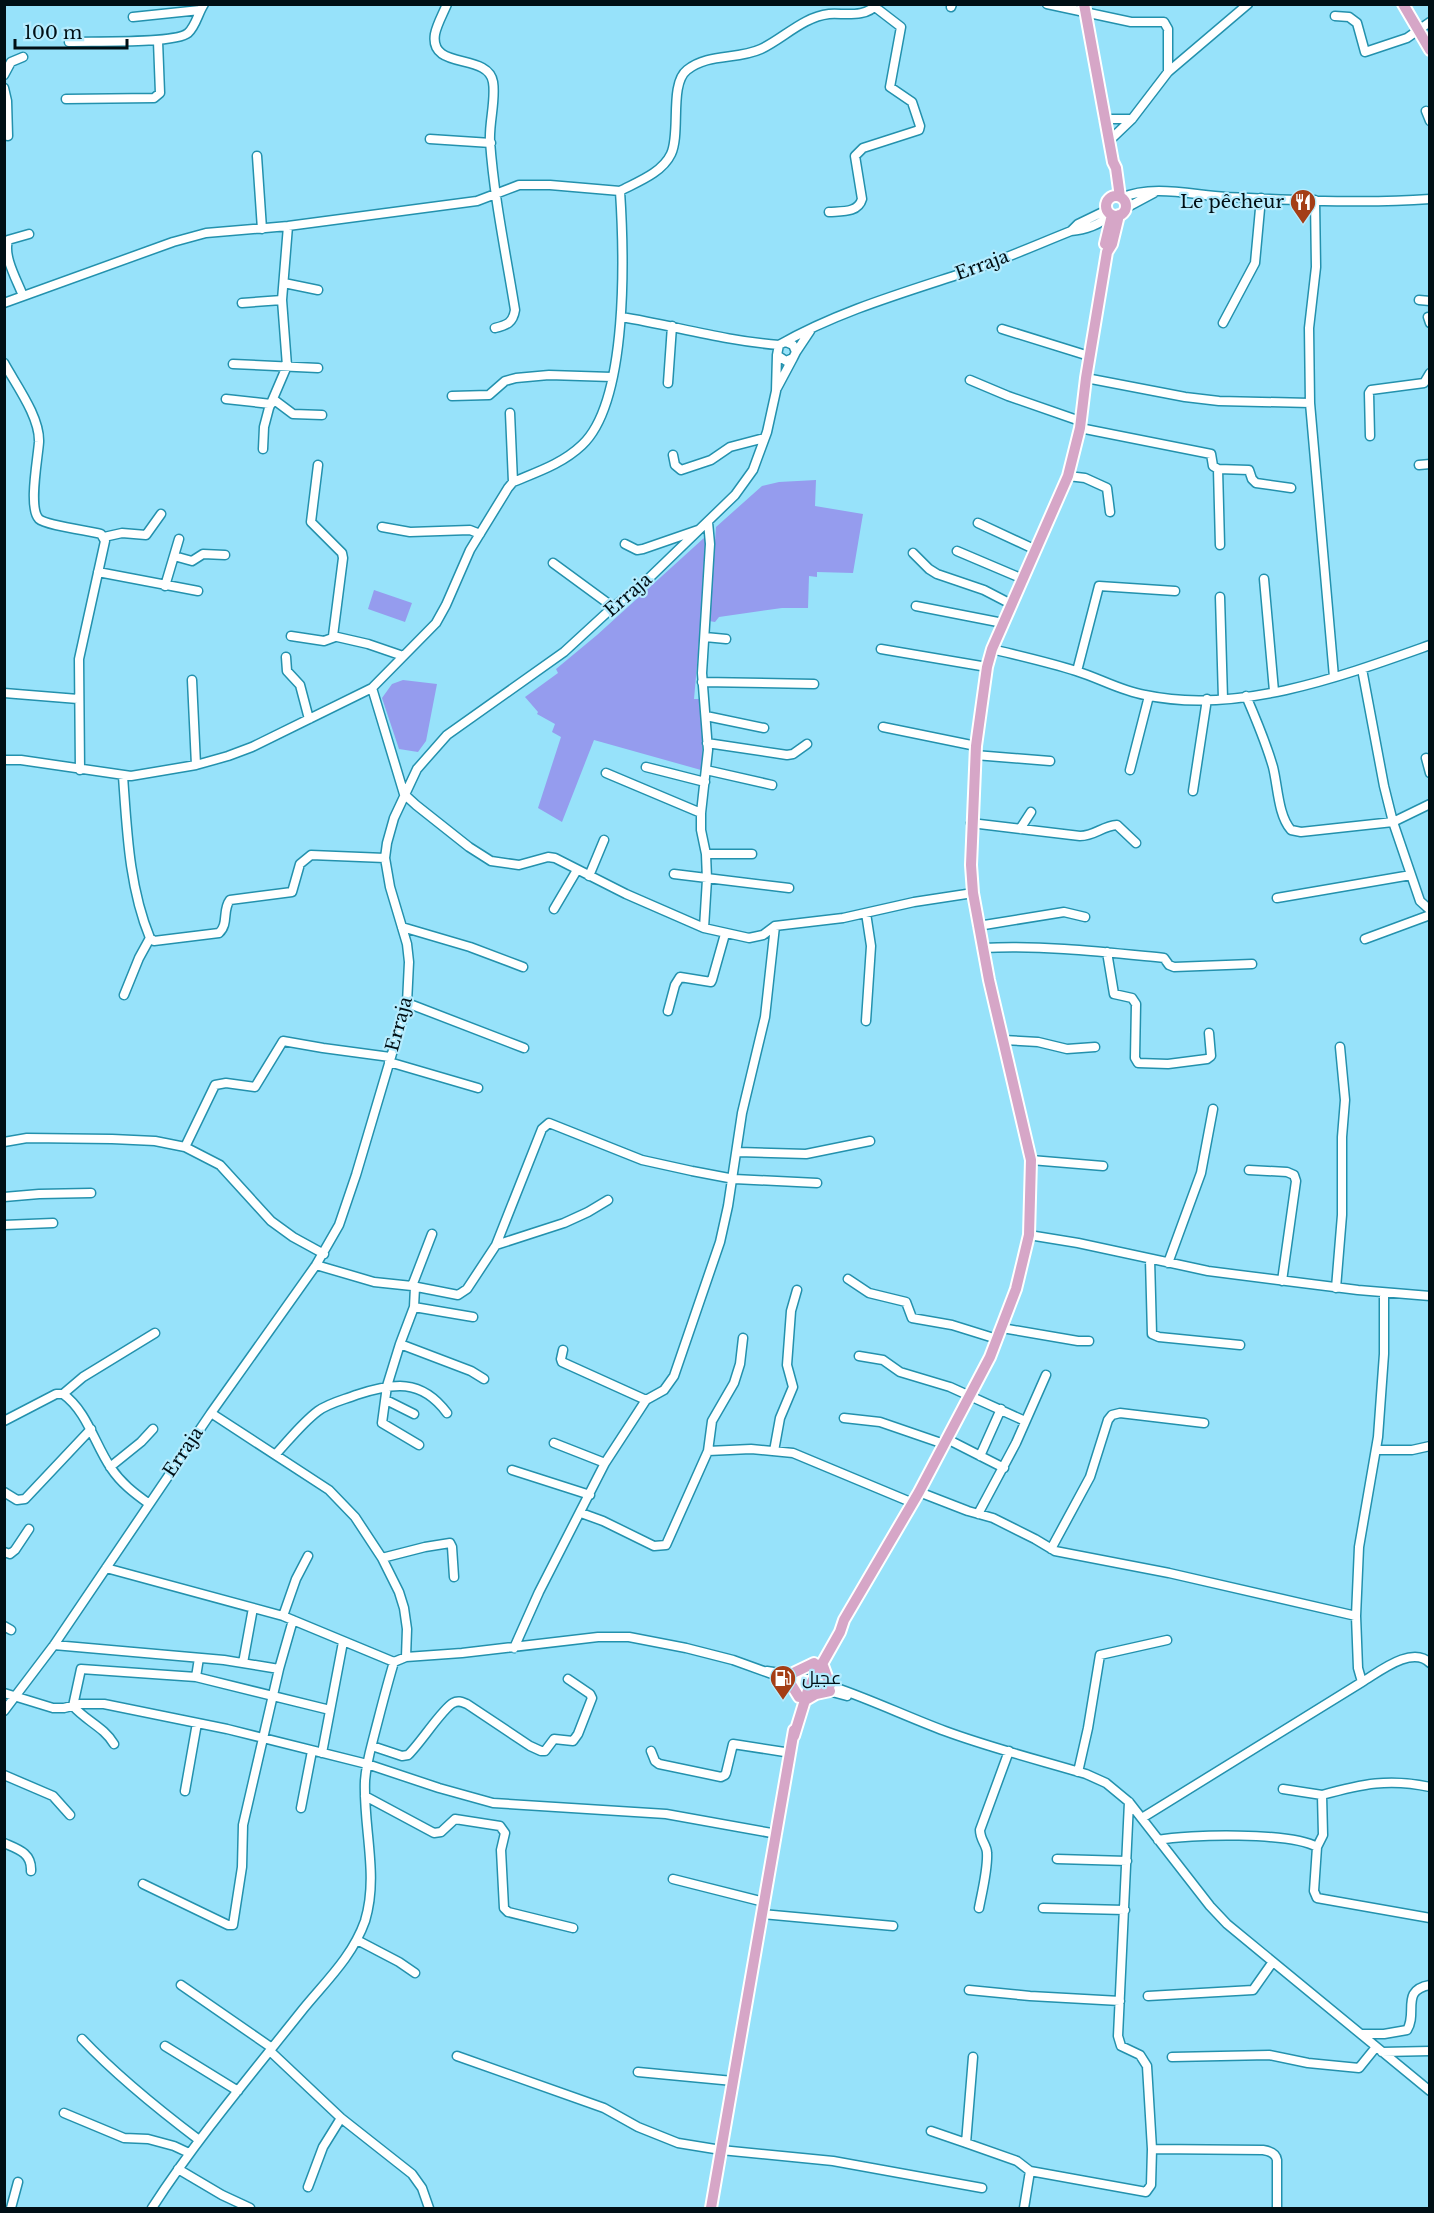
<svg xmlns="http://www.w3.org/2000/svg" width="1434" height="2213" font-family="'Libre Baskerville',Cairo,serif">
<rect width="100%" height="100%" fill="#97e2fa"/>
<path fill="#959cee" d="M 816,480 L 815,506 L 863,514 L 853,573 L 817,572 L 817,577 L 809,576 L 808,608 L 782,608 L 719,617 L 715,622 L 709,621 L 716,527 L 762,486 L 779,482 Z
M 705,537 L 708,541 L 694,699 L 700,699 L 703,757 L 701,770 L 594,740 L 562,822 L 538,808 L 561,737 L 552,732 L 555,724 L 537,714 L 538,712 L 525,697 L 558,673 L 556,669 L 597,635 Z
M 374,590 L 412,603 L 405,622 L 368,609 Z
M 403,680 L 437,684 L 426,741 L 418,752 L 399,749 L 382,698 L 392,684 Z"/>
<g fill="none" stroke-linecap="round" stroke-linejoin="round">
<g stroke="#2391ad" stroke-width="11">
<path id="minor" d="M 447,4 C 443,14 437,24 435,34 C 429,71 488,52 493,82 C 496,100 489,122 490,141 C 494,198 506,254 515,310 C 513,323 507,325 495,328
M 1047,4 L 1131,22 L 1164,22 L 1168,29 L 1168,72
M 951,7 L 952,4
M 1335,16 L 1349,17 L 1357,23 L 1365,52 L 1407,38 L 1430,22
M 133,17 L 200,10
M 69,42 C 90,41 175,44 188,33 C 196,26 198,13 204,4
M 4,75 L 11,62 L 23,57
M 4,88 L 7,101 L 8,136
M 66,99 L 154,98 L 160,93 L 158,41
M 1426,111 L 1430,121
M 1104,119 L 1132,119
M 430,139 L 491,143
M 1109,141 L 1132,119 L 1168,72 L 1248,4
M 257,156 L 262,229
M 1121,198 C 1153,184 1192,195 1226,197 C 1293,200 1362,204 1430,199
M 1126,208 L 1154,193
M 829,212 C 842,211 858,213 862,199 L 855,156 L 863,148 L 919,130 L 920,126 L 912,102 L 890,87 L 901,27 L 875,7
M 1071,231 L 1078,224 L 1107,210
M 284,283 L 318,290
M 23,296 C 17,280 3,257 8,240 L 29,234
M 1419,300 L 1430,301
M 4,303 L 173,242 L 206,233 L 288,226 L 477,201 L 519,185 L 550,185 L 620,191
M 242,303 L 282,300
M 622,317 C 675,326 726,341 779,345
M 1428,317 L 1430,323
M 1223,323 L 1255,263 L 1261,198
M 1002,329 L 1089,356
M 786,342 L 793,345 L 796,352 L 793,358 L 786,361 L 777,355 L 779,345 C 842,309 913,290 981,267 C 1011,256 1041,243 1071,231 C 1084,230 1101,225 1110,214
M 796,352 L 810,331
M 4,363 C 16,385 40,417 39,442 C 38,458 28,508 39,519 C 45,525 90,531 101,534 L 105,541 L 79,659 L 80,770
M 233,364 L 318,368
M 1086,378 L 1185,397 L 1219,401 L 1310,403 L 1334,677
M 970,380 L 1008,396 L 1080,421
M 668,383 L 672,326
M 777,388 L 793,358
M 452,396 L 489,395 L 505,381 L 516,378 L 549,375 L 612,377
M 226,399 L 271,404
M 273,399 L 293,414 L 322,415
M 1310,403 L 1309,328 L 1316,267 L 1315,200
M 510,413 L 513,482
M 1080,428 L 1211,454 L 1213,466 L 1218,469 L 1220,545
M 1370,436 L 1369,393 L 1371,390 L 1424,383 L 1430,373
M 263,449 L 264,427 L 269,408 L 287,366 L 282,300 L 288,226
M 673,455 L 675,465 L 681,470 L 711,460 L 730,447 L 764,438
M 318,465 L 311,522 L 342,553 L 343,558 L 333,636 L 368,644 L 403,656
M 1419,465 L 1430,464
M 1218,469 L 1249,470 L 1252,479 L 1256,483 L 1291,488
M 1068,476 L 1085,478 L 1107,488 L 1110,512
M 978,523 L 1036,550
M 382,527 L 410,532 L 470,530 L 480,534
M 104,537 L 122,533 L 146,535 L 161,514
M 625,544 L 637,550 L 643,549 L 698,530
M 957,551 L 1023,579
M 913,553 L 929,569 L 937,574 L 984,590 L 1011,604
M 174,556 L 192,561 L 203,554 L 225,555
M 553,563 L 613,607
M 98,572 L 198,591
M 1264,579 L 1274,691
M 165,586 L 179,539
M 1220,597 L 1223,699
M 916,606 L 1003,623
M 291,636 L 324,641 L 335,637
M 705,637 L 726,639
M 881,649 L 987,667
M 992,649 C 1020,656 1048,662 1076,671 C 1099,678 1121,691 1145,695 C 1238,715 1343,676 1430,645
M 286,657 L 287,671 L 300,685 L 309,719
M 1362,669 L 1384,786 L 1393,822 L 1420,901 L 1430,910
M 1077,671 L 1099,586 L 1175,591
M 192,680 L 196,765
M 702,682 L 814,684
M 372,688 L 404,794 L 416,805 L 469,847 L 491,861 L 519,865 L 548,857 L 555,858 L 626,894 L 704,928 L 749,938 L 763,935 L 775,926 L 843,918 L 914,902 L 973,893
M 4,693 L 78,699
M 1246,696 C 1256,719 1266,743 1273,767 C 1278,787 1278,815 1291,830 L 1301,832 L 1393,822 L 1430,804
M 706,716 L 764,728
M 883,727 L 976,746
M 707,743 L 787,755 L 793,754 L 807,744
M 975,755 L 1050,761
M 1426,758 L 1430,773
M 4,760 L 21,760 L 131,776 L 196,765 L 228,756 L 252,747 L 372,688 L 436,623 L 446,605 L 470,550 L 508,488 L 513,482 C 537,472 562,464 582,445 C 629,401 624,252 620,191 C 637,182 662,173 671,154 C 681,133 669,84 687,70 C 708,53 737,60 761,49 C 784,38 803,17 829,14 C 845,13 866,18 877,4
M 646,767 L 705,782
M 706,770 L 772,785
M 1130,770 L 1149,696
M 606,773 L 701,813
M 123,776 C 127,831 129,887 150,938 L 154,941 L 219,933 C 229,924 222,910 230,900 L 292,892 L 300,864 L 311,855 L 385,858
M 1193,791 L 1207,699
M 971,823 L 1080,836 C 1095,836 1102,826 1117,825 L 1136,843
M 1020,829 L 1031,812
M 706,854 L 752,854
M 674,874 L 789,888
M 589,876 L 604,840
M 1277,898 L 1411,875
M 554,909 L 577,870
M 978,926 L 1064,912 L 1085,917
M 402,927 L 470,947 L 523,967
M 704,928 L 707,879 L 706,854 L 701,830 L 701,813 L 708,750 L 702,673 L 710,544 L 708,522
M 1365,939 L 1430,915
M 983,948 C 1044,945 1103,952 1164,958 L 1169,965 L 1174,967 L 1252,964
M 1107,952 L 1114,994 L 1132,998 L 1136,1004 L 1135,1058 L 1138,1063 L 1168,1064 L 1207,1059 L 1211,1056 L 1209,1033
M 124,995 L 139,958 L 150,938
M 407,1003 L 524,1048
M 668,1011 L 675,985 L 680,977 L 711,982 L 712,980 L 725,934
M 866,1021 L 871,946 L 866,913
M 1003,1040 L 1038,1042 L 1067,1049 L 1095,1047
M 389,1062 L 478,1088
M 4,1142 L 27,1138 L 112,1139 L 155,1141 L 185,1147 L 220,1165 L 271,1221 L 293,1237 L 324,1254
M 185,1147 L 215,1085 L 226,1083 L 255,1087 L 283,1041 L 323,1048 L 390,1057
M 738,1152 L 806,1154 L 870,1141
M 1031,1160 L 1103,1166
M 1249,1170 L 1287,1172 L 1294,1175 L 1296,1181 L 1282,1281
M 4,1197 L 39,1194 L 91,1193
M 4,1225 L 53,1223
M 1029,1235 L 1078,1243 L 1208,1271 L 1358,1290 L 1430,1296
M 496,1245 L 542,1129 L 549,1123 L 642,1160 L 692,1171 L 734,1179 L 817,1183
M 1150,1259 L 1152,1334 L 1159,1337 L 1240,1345
M 1168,1263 L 1201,1173 L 1213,1109
M 316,1265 L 374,1282 L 412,1286 L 458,1295 L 467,1289 L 496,1245 L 564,1223 L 588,1212 L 608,1200
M 848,1279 L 869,1293 L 906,1302 L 912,1318 L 952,1325 L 997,1339
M 412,1286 L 432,1234
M 415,1287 L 414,1307 L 400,1344 L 471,1371 L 484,1379
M 1336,1288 L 1342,1215 L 1342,1137 L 1345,1100 L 1340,1047
M 414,1307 L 473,1317
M 1002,1328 L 1078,1341 L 1089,1341
M 400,1344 L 387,1386 L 382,1423 L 419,1445
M 563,1350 L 561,1359 L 562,1362 L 646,1400
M 859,1356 L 883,1360 L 900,1372 L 950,1387 L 1025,1421
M 63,1394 L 83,1377 L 155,1333
M 386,1400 L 414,1414
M 211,1413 L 329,1490 L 355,1517 L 382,1558 L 399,1592 L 404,1608 L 407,1629 L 406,1657
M 844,1418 L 880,1422 L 944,1444
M 4,1421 L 56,1394 L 63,1394 C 87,1411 95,1445 111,1468 C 121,1483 134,1493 148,1503
M 947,1439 L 1004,1468
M 554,1443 L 605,1463
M 1377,1450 L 1412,1450 L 1430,1446
M 708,1451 L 712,1421 L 734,1383 L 740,1364 L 743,1338
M 774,1451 L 780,1418 L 793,1387 L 787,1365 L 791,1311 L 797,1290
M 276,1454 C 289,1440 302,1423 318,1411 C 329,1403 343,1400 356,1395 C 393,1383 421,1378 447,1413
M 980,1456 L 1001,1409
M 110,1467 L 141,1442 L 153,1429
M 512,1470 L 590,1495
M 4,1492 L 17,1500 L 25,1499 L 91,1429
M 919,1492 L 968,1511 L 993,1518 L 1035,1539 L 1055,1551 L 1169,1573 L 1356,1616 L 1358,1668 L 1362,1682 C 1379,1672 1412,1645 1430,1663
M 581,1513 L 603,1521 L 654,1546 L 666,1545 L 708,1451 L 751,1449 L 793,1453 L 913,1503
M 978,1514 L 1016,1443 L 1046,1375
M 1051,1549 L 1090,1477 L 1108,1420 L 1112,1415 L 1120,1413 L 1204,1423
M 4,1552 L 10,1554 L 15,1550 L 29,1529
M 382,1558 L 425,1547 L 450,1543 L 452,1547 L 454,1577
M 106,1568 L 283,1616 L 394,1662 L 406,1657 L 462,1653 L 598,1637 L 629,1637 L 686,1648 L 733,1660 L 772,1674
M 283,1616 L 296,1579 L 308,1556
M 1356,1616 L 1359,1547 L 1378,1437 L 1384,1354 L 1384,1293
M 4,1626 L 11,1630
M 54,1645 L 224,1660 L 279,1669
M 514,1648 L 539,1592 L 605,1463 L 646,1400 L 664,1390 L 674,1376 L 720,1242 L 728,1206 L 742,1113 L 765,1017 L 775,926
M 243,1663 L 253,1608
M 767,1671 C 831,1679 886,1709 945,1731 C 991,1748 1039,1760 1086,1774 L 1106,1783 L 1129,1802 L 1210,1906 L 1227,1924 L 1430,2091
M 196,1677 L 199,1658
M 787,1680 L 847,1696
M 4,1693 L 53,1708 L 64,1708 L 80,1704 L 104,1704 L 227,1729 L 367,1764 L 439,1788 L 493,1803 L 666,1814 L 777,1834
M 4,1711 L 54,1645 L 211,1413 L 316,1265 L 339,1225 L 356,1175 L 407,1003 L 409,962 L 407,944 L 390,887 L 385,858 L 387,843 L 394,818 L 417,769 L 447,735 L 564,652 L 613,607 L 645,582 L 735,495 L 753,470 L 767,432 L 776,391 L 777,355
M 114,1744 C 104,1727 86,1721 73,1706 L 81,1669 L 196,1677 L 330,1710
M 372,1746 L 402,1756 L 408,1755 C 420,1744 442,1709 453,1703 C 458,1700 462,1702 467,1704 L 530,1746 L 541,1751 L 545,1751 L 554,1739 L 573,1741 L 578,1734 L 592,1698 L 590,1694 L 568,1679
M 651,1751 L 655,1761 L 659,1764 L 721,1777 L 725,1775 L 726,1773 L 733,1744 L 791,1753
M 322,1753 L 343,1642
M 1078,1772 L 1088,1728 L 1100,1655 L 1167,1640
M 4,1775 L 53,1796 L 70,1815
M 1283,1789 L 1322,1795
M 185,1791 L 197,1723
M 365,1796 L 434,1833 L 441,1832 L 455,1819 L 500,1826 L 505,1833 L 501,1850 L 504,1908 L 508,1912 L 573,1928
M 1129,1802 L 1118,2036 L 1121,2046 L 1140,2055 L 1147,2066 L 1152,2149
M 301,1808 L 312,1751
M 1142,1818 L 1362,1682
M 1158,1840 C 1188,1834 1291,1832 1317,1847 L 1323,1835 L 1322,1795 C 1362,1784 1389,1778 1430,1787
M 4,1843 C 18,1849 32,1853 31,1871
M 1317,1847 L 1314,1891 L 1317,1898 L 1430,1918
M 1057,1859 L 1127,1861
M 673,1879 L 764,1902
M 143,1884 L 228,1925 L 233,1925 L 242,1867 L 243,1825 L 279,1669 L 293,1620
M 979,1908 C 982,1892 988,1869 987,1853 C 987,1845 980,1840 980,1830 L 1009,1751
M 1043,1908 L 1125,1910
M 762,1914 L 893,1926
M 357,1940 L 399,1962 L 415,1973
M 181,1985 L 272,2048
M 969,1990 L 1030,1996 L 1120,2001
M 1148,1996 L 1253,1990 L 1272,1963
M 1361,2034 L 1384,2034 L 1407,2030 C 1418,2013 1400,1990 1430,1985
M 82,2039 C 117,2076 158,2109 199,2140
M 165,2046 L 238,2091
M 270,2051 L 341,2118 L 412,2174 L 422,2188 L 429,2208
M 1382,2052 L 1430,2051
M 457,2056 L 604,2108 L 638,2127 L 678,2143 L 721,2150 L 833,2161 L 982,2188
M 973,2057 L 966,2143 L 1017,2161 L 1030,2171
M 1172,2057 L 1269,2055 L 1308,2063 L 1359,2068 L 1376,2047
M 638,2072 L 733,2081
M 64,2113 L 124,2138 L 148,2139 L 174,2146 L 189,2153
M 931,2131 L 966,2143
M 178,2169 L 222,2195 L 250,2208
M 308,2187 L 323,2147 L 341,2118
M 11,2208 L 18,2182
M 152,2208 C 196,2140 249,2077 300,2013 C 323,1984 352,1958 365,1921 C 379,1876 363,1827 365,1781 C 366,1764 371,1748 375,1732 C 381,1709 387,1685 394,1662
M 1024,2208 L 1030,2171 L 1146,2192 L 1151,2185 L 1152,2149 L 1263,2150 C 1270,2151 1276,2153 1277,2160 L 1277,2208"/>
</g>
<g stroke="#fff" stroke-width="14">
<path id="major" d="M 1084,4 L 1113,162 L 1116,168 L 1120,197
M 1403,4 L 1430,50
M1106 206a10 10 0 1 1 20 0a10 10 0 1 1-20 0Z
M 1105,244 L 1112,215
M 822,1663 L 830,1685
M 789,1675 L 814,1663
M 789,1681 L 799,1697
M 804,1701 L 816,1694 L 830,1691
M 794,1736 L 809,1687 L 840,1632 L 844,1620 L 919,1492 L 990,1357 L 1016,1289 L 1029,1235 L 1031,1160 L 989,980 L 973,893 L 971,865 L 976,746 L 987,667 L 992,649 L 1068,476 L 1080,428 L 1086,378 L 1107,252 L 1112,244 L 1119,215
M 711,2208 L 794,1730"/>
</g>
<use href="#minor" stroke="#fff" stroke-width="8"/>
<use href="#major" stroke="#d6a6c7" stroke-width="10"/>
</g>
<defs>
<g id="restaurant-pin" transform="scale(1.35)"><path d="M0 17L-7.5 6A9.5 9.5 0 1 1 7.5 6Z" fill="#a43e16" stroke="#b5ecfe"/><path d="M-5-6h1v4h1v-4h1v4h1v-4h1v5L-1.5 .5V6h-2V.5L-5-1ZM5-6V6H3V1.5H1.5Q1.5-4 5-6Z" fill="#fff"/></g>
<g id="fuel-pin" transform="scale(1.35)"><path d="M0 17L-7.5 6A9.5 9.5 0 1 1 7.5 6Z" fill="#a43e16" stroke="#b5ecfe"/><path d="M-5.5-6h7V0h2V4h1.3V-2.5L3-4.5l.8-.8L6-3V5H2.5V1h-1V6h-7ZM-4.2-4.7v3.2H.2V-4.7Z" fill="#fff"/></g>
</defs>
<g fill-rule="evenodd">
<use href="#restaurant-pin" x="1303" y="202"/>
<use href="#fuel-pin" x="783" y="1678"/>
</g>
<g text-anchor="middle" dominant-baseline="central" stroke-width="4.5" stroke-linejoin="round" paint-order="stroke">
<g font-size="18" fill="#000f15" stroke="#b5ecfe" text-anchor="end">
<text x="1284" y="202">Le pêcheur</text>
<text x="802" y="1678" text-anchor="start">عجيل</text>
</g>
<g font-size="18" fill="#000f15" stroke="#b5ecfe">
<text transform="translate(982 265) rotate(-20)">Erraja</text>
<text transform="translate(628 595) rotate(-41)">Erraja</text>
<text transform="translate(399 1024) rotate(-75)">Erraja</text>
<text transform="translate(183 1452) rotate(-56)">Erraja</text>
</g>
</g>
<rect width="1434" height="2213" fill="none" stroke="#000f15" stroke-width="12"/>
<path d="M15 39v9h112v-9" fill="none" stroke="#000f15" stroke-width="3"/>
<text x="24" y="39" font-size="18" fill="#000f15" stroke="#b5ecfe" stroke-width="4.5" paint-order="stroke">100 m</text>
</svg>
